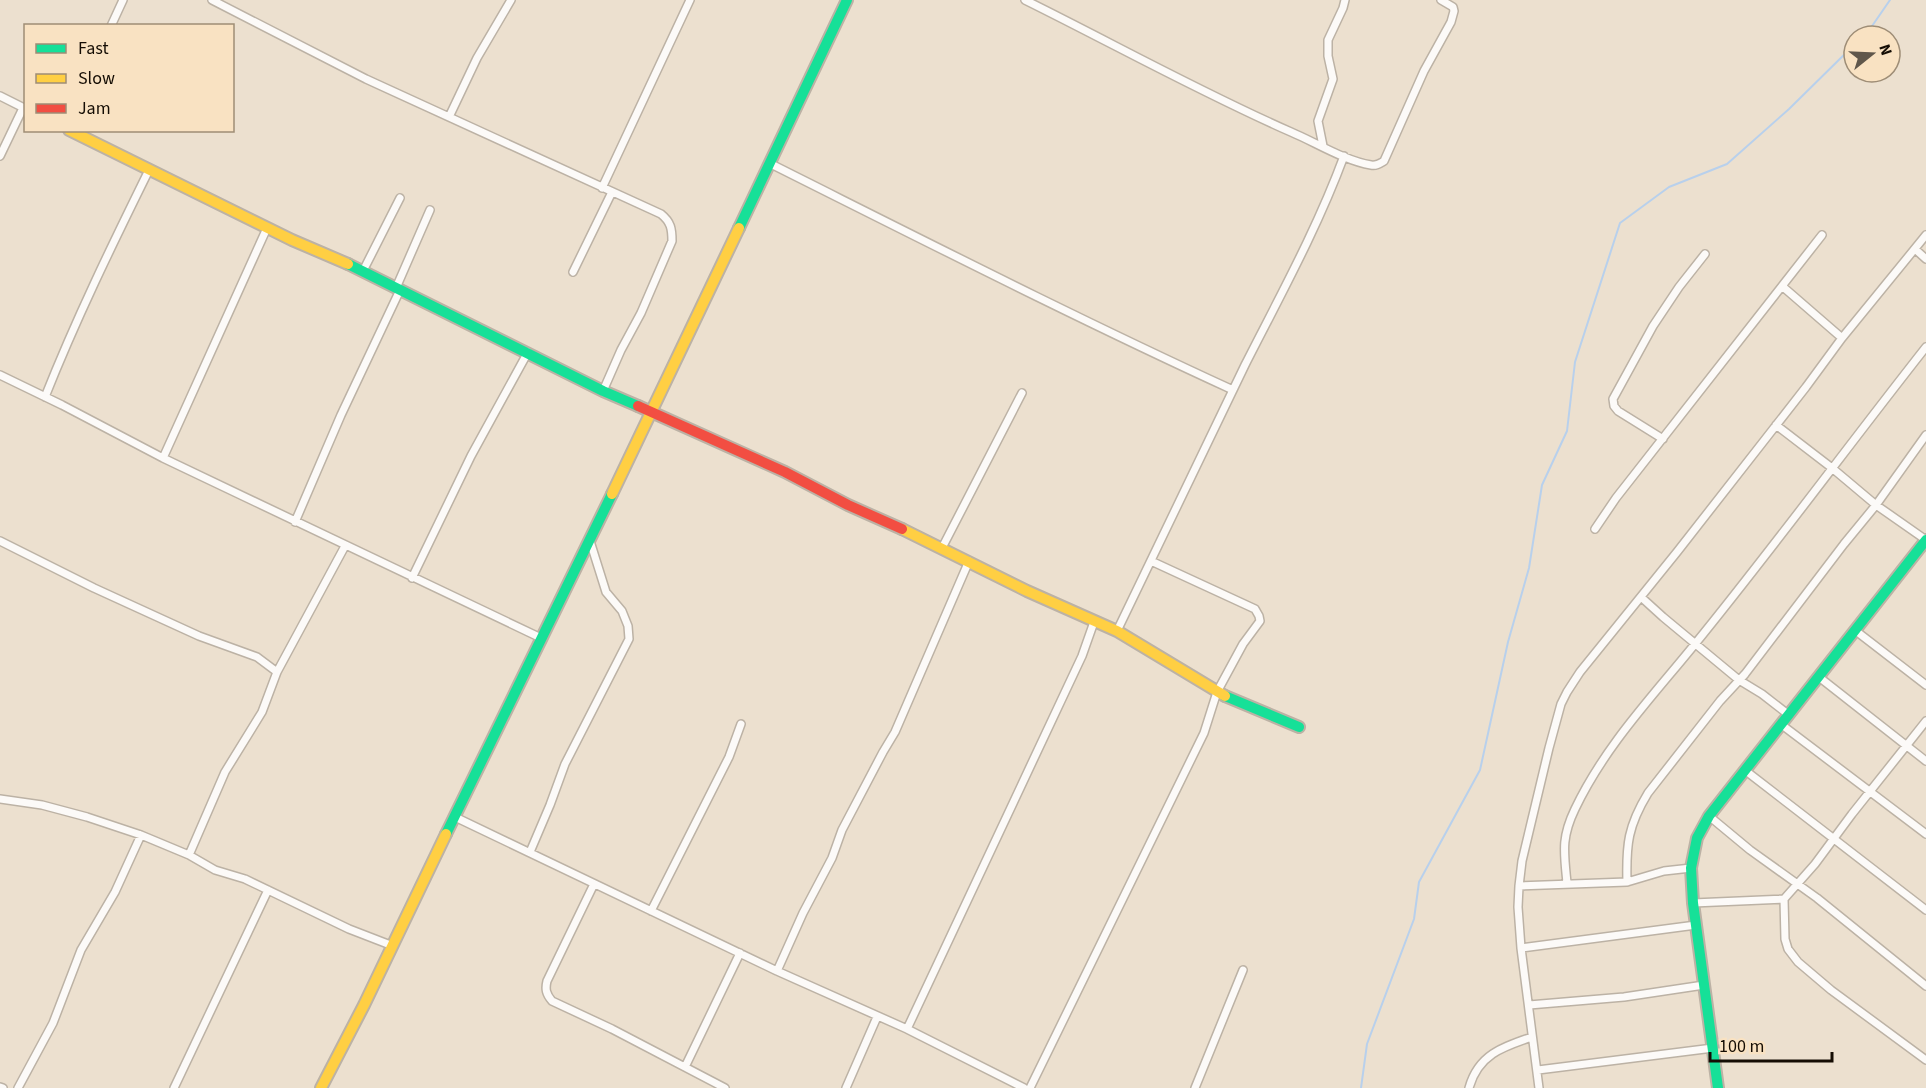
<svg xmlns="http://www.w3.org/2000/svg" width="1926" height="1088" font-family="'Source Sans 3',sans-serif">
<rect width="100%" height="100%" fill="#ece0cf"/>
<g fill="none" stroke-linecap="round" stroke-linejoin="round">
<path stroke="#b8d0ec" stroke-width="2" d="M 1863,36 L 1870,29 L 1890,0
M 1361,1088 L 1367,1044 L 1414,919 L 1419,882 L 1480,770 L 1508,642 L 1529,568 L 1542,485 L 1567,431 L 1575,362 L 1620,223 L 1669,187 L 1727,164 L 1789,109 L 1854,45"/>
<g stroke="#bcb2a5" stroke-width="10">
<path id="street" d="M 212,0 L 366,79 L 661,214 C 671,222 672,229 672,241 L 641,313 L 621,350 L 603,391
M 1025,0 C 1114,44 1200,92 1291,132 C 1315,142 1345,161 1371,165 C 1376,166 1379,164 1384,161 L 1424,71 L 1451,22 L 1454,11 L 1453,7 L 1441,0
M 111,26 L 123,0
M 0,96 L 26,109
M 449,117 L 477,58 L 511,0
M 1323,146 L 1318,121 L 1333,79 L 1328,56 L 1328,40 L 1343,8 L 1345,0
M 0,156 L 23,108
M 769,163 C 923,240 1076,318 1233,390
M 602,188 L 690,0
M 1915,249 L 1926,259
M 363,271 L 400,198
M 573,272 L 612,192
M 1782,286 L 1842,338
M 396,288 L 430,210
M 0,375 L 62,405 L 163,458 L 541,638
M 45,397 C 76,319 112,245 149,170
M 1776,425 L 1832,468 L 1876,505 L 1926,540
M 1663,439 L 1618,411 L 1614,406 L 1613,399 L 1653,326 L 1679,287 L 1705,254
M 163,458 L 267,228
M 295,522 L 341,415 L 400,290
M 1595,529 L 1616,498 L 1822,235
M 0,541 L 94,588 L 199,636 L 257,657 L 277,672 L 262,712 L 225,772 L 189,855
M 942,548 L 1022,393
M 412,578 L 471,456 L 528,352
M 1641,597 L 1663,617 L 1739,680 L 1762,694 L 1789,715
M 1117,631 C 1160,542 1202,453 1245,365 C 1280,296 1317,229 1344,156
M 1856,631 L 1926,685
M 277,672 L 345,546
M 1819,677 L 1926,761
M 1926,721 L 1852,814 L 1815,864 L 1784,899 L 1785,939 L 1788,949 L 1798,962 L 1831,990 L 1926,1060
M 1782,725 L 1926,834
M 1746,771 L 1926,910
M 0,799 L 42,805 L 87,817 L 141,835 L 189,855 L 215,870 L 245,879 L 349,929 L 393,946
M 1709,816 L 1750,850 L 1817,898 L 1926,986
M 455,817 L 777,971 L 907,1029 L 1024,1088
M 530,852 L 550,805 L 565,764 L 629,639 L 628,626 L 622,611 L 606,592 L 590,541
M 1627,882 C 1626,844 1628,826 1648,793 L 1720,701 L 1745,674 L 1844,544 L 1876,505 L 1926,435
M 1567,883 C 1564,852 1561,838 1575,809 C 1605,746 1652,697 1695,644 C 1774,547 1848,446 1926,347
M 594,884 L 547,981 C 545,989 546,994 552,1001 L 612,1029 L 725,1088
M 1519,886 L 1627,882 L 1664,871 L 1691,868
M 1693,903 L 1784,899
M 651,911 L 729,757 L 741,724
M 1521,948 L 1696,925
M 777,971 L 803,913 L 832,858 L 842,830 L 883,752 L 895,732 L 969,561
M 1529,1005 L 1624,997 L 1704,985
M 907,1029 L 1082,656 L 1094,622
M 685,1067 L 740,953
M 1538,1070 L 1713,1048
M 0,1087 L 3,1088
M 18,1088 L 53,1023 L 81,950 L 115,892 L 141,835
M 174,1088 L 268,890
M 846,1088 L 877,1017
M 1030,1088 L 1204,733 L 1217,692 L 1243,644 L 1260,621 L 1259,616 L 1255,609 L 1151,561
M 1195,1088 L 1243,970
M 1469,1088 C 1478,1055 1502,1047 1532,1037
M 1539,1088 L 1521,948 L 1518,907 L 1519,886 L 1522,861 L 1549,748 L 1561,704 L 1567,692 L 1580,672 L 1677,552 L 1806,387 L 1842,338 L 1926,235"/>
</g>
<g stroke="#bcb2a5" stroke-width="14">
<path id="fast" d="M 739,228 L 847,0
M 348,264 L 603,391 L 638,406
M 1225,696 L 1299,727
M 446,834 L 612,494
M 1718,1088 L 1693,903 L 1691,868 L 1697,838 L 1709,816 L 1926,540"/>
</g>
<g stroke="#bcb2a5" stroke-width="14">
<path id="slow" d="M 69,130 L 292,240 L 348,264
M 612,494 L 739,228
M 902,529 L 1027,591 L 1117,631 L 1225,696
M 321,1088 L 364,1005 L 446,834"/>
</g>
<g stroke="#bcb2a5" stroke-width="14">
<path id="jam" d="M 638,406 L 785,472 L 848,505 L 902,529"/>
</g>
<use href="#street" stroke="#fcfaf8" stroke-width="7"/>
<use href="#fast" stroke="#16e098" stroke-width="10"/>
<use href="#slow" stroke="#ffcf43" stroke-width="10"/>
<use href="#jam" stroke="#f24e42" stroke-width="10"/>
</g>
<rect x="24" y="24" width="210" height="108" fill="#f9e2c2" stroke="#9e8d76" stroke-width="1.5"/>
<rect x="36" y="44" width="30" height="9" fill="#16e098" stroke="#9e8d76" stroke-width="1.5"/>
<text x="78" y="54" font-size="18" fill="#150d04">Fast</text>
<rect x="36" y="74" width="30" height="9" fill="#ffcf43" stroke="#9e8d76" stroke-width="1.5"/>
<text x="78" y="84" font-size="18" fill="#150d04">Slow</text>
<rect x="36" y="104" width="30" height="9" fill="#f24e42" stroke="#9e8d76" stroke-width="1.5"/>
<text x="78" y="114" font-size="18" fill="#150d04">Jam</text>
<g transform="translate(1872 54) rotate(72)"><circle r="28" fill="#f9e2c2" stroke="#9e8d76" stroke-width="1.5"/>
<path d="M0-4.5L10 22L0 15L-10 22Z" fill="#60574b"/>
<text y="-9" font-size="16" font-weight="bold" text-anchor="middle" fill="#150d04">N</text>
</g>
<path d="M1710 1052v9h122v-9" fill="none" stroke="#150d04" stroke-width="3"/>
<text x="1719" y="1052" font-size="18" fill="#150d04" stroke="#f9e2c2" stroke-width="4.5" paint-order="stroke">100 m</text>
</svg>
